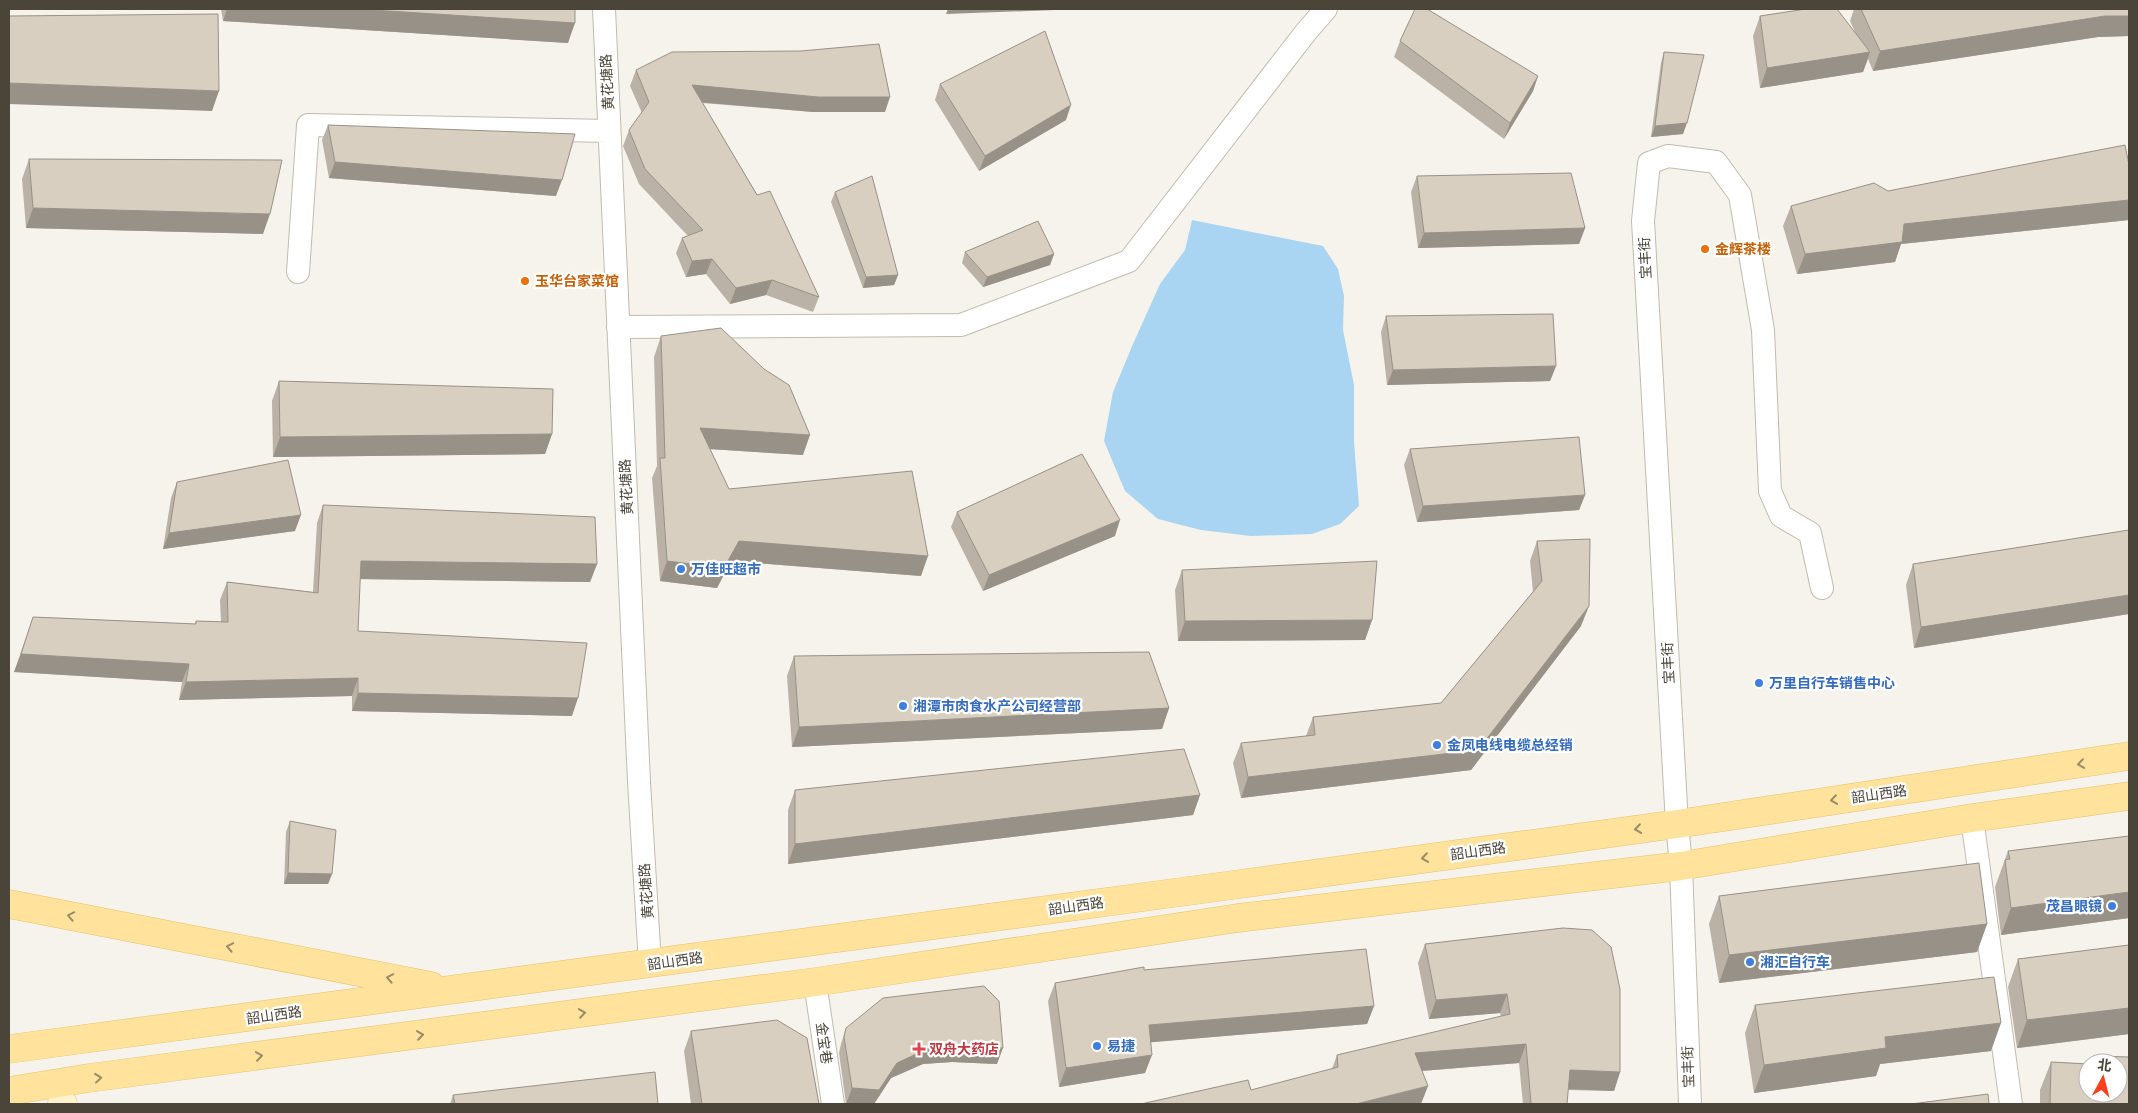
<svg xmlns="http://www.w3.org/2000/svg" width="2138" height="1113" font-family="Montserrat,'Noto Sans SC',sans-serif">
<rect width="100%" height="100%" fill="#f6f3ec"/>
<path fill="#a9d4f2" d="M 1192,220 L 1323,246 L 1338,269 L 1344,296 L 1343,330 L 1354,385 L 1354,442 L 1359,506 L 1340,524 L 1312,534 L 1251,536 L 1201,530 L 1158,519 L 1125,491 L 1104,441 L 1113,392 L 1133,344 L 1160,284 L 1185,250 Z"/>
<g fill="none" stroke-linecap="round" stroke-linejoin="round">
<g stroke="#c2bbae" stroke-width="24">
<path id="street" d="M 604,9 L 639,782 L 650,964
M 298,272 L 308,125 L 609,131
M 618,327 L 961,325 L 1129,261 L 1306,32 L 1326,9
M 1972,818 L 2011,1104
M 815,982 L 833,1104
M 1690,1104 L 1681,866 L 1677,824 L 1643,221 L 1649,163 L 1668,156 L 1716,162 L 1740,195 L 1763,330 L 1770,491 L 1781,516 L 1810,533 L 1822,588"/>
</g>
<g stroke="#d6c79b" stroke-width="29">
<path id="secondary" d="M 62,1103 L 63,1104"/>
</g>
<g stroke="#e6c16a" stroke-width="29">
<path id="primary" d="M 9,904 L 431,986
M 9,1049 L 1233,885 L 1677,824 L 2129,756
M 9,1091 L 89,1078 L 815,982 L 1238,918 L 1681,866 L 1972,818 L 2129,796"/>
</g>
<use href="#street" stroke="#fff" stroke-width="22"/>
<use href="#secondary" stroke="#fff3cd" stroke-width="28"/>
<use href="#primary" stroke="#ffe39c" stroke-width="28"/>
</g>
<path fill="#bab2a6" d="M 221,9 L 575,9 L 568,43 L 223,21 Z
M 1854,9 L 2129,9 L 2129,36 L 2098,37 L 1873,71 L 1868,59 L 1863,72 L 1760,88 L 1753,36 L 1760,16 L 1855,32 L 1850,21 Z
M 1400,41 L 1538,76 L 1533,91 L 1504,139 L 1394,57 Z
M 1664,52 L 1683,134 L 1651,137 L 1661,63 Z
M 636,70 L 885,112 L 813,112 L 702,103 L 819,297 L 813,312 L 766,295 L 730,304 L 706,274 L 686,277 L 676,253 L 682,238 L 688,236 L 639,184 L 623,146 L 629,130 L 642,113 L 630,86 Z
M 940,84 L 1066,120 L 979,171 L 935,100 Z
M 328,125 L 556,196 L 329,178 L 322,140 Z
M 29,159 L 263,234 L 26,228 L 22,179 Z
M 2129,165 L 2129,220 L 1901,244 L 1895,262 L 1797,274 L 1783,226 L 1791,206 L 1888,191 Z
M 1417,176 L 1585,228 L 1579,244 L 1418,248 L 1411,192 Z
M 835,192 L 898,275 L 894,285 L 863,288 L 831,202 Z
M 965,252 L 1054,254 L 1050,265 L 983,287 L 962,263 Z
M 1386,316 L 1556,366 L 1550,381 L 1387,385 L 1381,332 Z
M 661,336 L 803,455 L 710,449 L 729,489 L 921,576 L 731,561 L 717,588 L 660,581 L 652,478 L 657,466 L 654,357 Z
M 279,381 L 552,434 L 545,454 L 273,457 L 272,401 Z
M 1410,449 L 1585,495 L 1579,510 L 1417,522 L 1404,465 Z
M 177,482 L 295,531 L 163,549 L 171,498 Z
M 323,505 L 597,564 L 590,582 L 360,579 L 358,631 L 572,716 L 352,711 L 352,696 L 179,700 L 182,682 L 14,672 L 33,617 L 195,624 L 196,621 L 221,622 L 220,600 L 227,582 L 313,592 L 317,523 Z
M 957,512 L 1115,536 L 983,591 L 951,527 Z
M 2129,530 L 2129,614 L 1914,648 L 1906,585 L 1913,564 Z
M 1537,541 L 1581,626 L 1471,770 L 1241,798 L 1233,763 L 1241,743 L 1306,736 L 1313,717 L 1441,703 L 1533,592 L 1530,561 Z
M 1182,570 L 1372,620 L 1365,640 L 1178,641 L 1175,590 Z
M 794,656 L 1169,708 L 1162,729 L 792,747 L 787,676 Z
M 795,790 L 1200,795 L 1193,815 L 788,864 L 788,810 Z
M 290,821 L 332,874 L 328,884 L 284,884 L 286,832 Z
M 2129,836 L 2129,918 L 2001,935 L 1995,887 L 2008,851 Z
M 1719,896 L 1987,924 L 1977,952 L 1719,983 L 1709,924 Z
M 1563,928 L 1620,1072 L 1614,1091 L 1568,1090 L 1567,1104 L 1523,1104 L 1519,1063 L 1422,1071 L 1251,1090 L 1332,1069 L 1337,1055 L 1501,1017 L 1500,1013 L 1429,1019 L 1418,963 L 1425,944 Z
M 2129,945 L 2129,1034 L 2017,1048 L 2008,987 L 2018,959 Z
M 1144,970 L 1374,1006 L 1367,1024 L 1151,1042 L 1145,1073 L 1059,1087 L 1048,1001 L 1055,983 Z
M 1755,1005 L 1991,1051 L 1880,1064 L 1876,1076 L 1754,1093 L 1745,1033 Z
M 846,1028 L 997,1064 L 952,1062 L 923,1064 L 891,1078 L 874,1104 L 846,1104 L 839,1053 L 841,1044 Z
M 691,1031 L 819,1104 L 691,1104 L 684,1051 Z
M 2093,1056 L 2129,1057 L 2129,1104 L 2040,1104 L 2040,1090 L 2051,1062 L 2088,1064 L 2088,1093 L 2118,1093 L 2118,1063 L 2091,1063 Z
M 453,1095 L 658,1104 L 450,1104 Z"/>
<path fill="#979187" d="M 227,9 L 358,9 L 575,23 L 568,43 L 223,21 Z
M 948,9 L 1081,9 L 946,14 Z
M 2105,16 L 2129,16 L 2129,36 L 2098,37 L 1873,71 L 1880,51 Z
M 1870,52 L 1863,72 L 1760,88 L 1767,68 Z
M 1538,76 L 1533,91 L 1504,139 L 1510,123 Z
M 9,83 L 219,91 L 212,111 L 9,104 Z
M 692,85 L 890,97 L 885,112 L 813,112 L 686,101 Z
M 1071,105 L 1066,120 L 979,171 L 985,156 Z
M 1687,123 L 1683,134 L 1651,137 L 1655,126 Z
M 335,162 L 562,180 L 556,196 L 329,178 Z
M 2129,200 L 2129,220 L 1901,244 L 1895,262 L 1797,274 L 1805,254 L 1904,224 Z
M 33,208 L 270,214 L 263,234 L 26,228 Z
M 1585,228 L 1579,244 L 1418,248 L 1424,233 Z
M 1054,254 L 1050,265 L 983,287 L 987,277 Z
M 712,259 L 706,274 L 686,277 L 692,261 Z
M 898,275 L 894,285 L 863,288 L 866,277 Z
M 772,280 L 766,295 L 730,304 L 736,288 Z
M 1556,366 L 1550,381 L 1387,385 L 1393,370 Z
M 700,428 L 810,435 L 803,455 L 693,448 Z
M 552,434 L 545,454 L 273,457 L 280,437 Z
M 1585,495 L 1579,510 L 1417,522 L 1423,506 Z
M 301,515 L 295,531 L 163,549 L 169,533 Z
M 1120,520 L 1115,536 L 983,591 L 989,575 Z
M 739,541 L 928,556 L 921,576 L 731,561 L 717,588 L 660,581 L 667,561 Z
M 361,561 L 597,564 L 590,582 L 354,579 Z
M 2129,595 L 2129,614 L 1914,648 L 1921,627 Z
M 1589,606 L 1581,626 L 1471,770 L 1241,798 L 1248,777 L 1478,750 Z
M 1372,620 L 1365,640 L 1178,641 L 1185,621 Z
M 21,654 L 189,664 L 182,682 L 14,672 Z
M 358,678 L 352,696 L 179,700 L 186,682 Z
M 358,693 L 578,698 L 572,716 L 352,711 Z
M 1169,708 L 1162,729 L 792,747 L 799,727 Z
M 1200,795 L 1193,815 L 788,864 L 795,844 Z
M 288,873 L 332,874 L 328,884 L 284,884 Z
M 2129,892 L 2129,918 L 2001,935 L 2011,908 Z
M 1987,924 L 1977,952 L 1719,983 L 1729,955 Z
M 1507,994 L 1500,1013 L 1429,1019 L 1436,1000 Z
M 1374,1006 L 1367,1024 L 1143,1043 L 1149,1025 Z
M 2129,1008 L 2129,1034 L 2017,1048 L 2027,1020 Z
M 2001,1023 L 1991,1051 L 1880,1064 L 1876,1076 L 1754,1093 L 1764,1065 L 1885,1037 Z
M 1526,1044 L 1519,1063 L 1408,1072 L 1415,1053 Z
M 958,1046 L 1003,1048 L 997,1064 L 952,1062 L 923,1064 L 891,1078 L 874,1104 L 846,1104 L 852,1088 L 897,1063 L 929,1048 Z
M 1152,1055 L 1145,1073 L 1059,1087 L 1066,1068 Z
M 1570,1070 L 1620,1072 L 1614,1091 L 1563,1089 Z
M 1428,1086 L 1421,1104 L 1356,1104 Z"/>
<path fill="#d8cfc1" stroke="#979187" d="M 358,9 L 575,9 L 575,23 Z
M 1415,9 L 1427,9 L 1538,76 L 1510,123 L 1400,41 Z
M 1806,9 L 1837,9 L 1870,52 L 1767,68 L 1760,16 Z
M 1861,9 L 2129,9 L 2129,16 L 2105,16 L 1880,51 Z
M 218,14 L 219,91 L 9,83 L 9,16 Z
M 1045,31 L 1071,105 L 985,156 L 940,84 Z
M 879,44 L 890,97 L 818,97 L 692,85 L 757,195 L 770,191 L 819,297 L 772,280 L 736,288 L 712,259 L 692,261 L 682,238 L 703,230 L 645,169 L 629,130 L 649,102 L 636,70 L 672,52 L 801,51 Z
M 1664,52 L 1704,55 L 1687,123 L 1655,126 Z
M 328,125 L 575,134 L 562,180 L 335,162 Z
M 2125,145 L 2129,165 L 2129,200 L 1904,224 L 1902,242 L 1805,254 L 1791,206 L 1874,183 L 1888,191 Z
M 29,159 L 282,160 L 270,214 L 33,208 Z
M 1571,173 L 1585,228 L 1424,233 L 1417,176 Z
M 872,176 L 898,275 L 866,277 L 835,192 Z
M 1038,221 L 1054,254 L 987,277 L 965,252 Z
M 1553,314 L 1556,366 L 1393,370 L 1386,316 Z
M 721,328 L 764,369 L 789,385 L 810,435 L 700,428 L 729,489 L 912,471 L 928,556 L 739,541 L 724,568 L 667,561 L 660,458 L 665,458 L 661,336 Z
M 279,381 L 553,389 L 552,434 L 280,437 Z
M 1579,437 L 1585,495 L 1423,506 L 1410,449 Z
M 1082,454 L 1120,520 L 989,575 L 957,512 Z
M 288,460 L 301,515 L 169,533 L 177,482 Z
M 323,505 L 595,517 L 597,564 L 361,561 L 358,631 L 587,643 L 578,698 L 358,693 L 358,678 L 186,682 L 189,664 L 21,654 L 33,617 L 196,624 L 196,621 L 228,622 L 227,582 L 318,593 Z
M 2129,530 L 2129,595 L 1921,627 L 1913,564 Z
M 1590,539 L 1589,606 L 1478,750 L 1248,777 L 1241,743 L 1315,735 L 1313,717 L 1441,703 L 1542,581 L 1537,541 Z
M 1377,561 L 1372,620 L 1185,621 L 1182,570 Z
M 1149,652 L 1169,708 L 799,727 L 794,656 Z
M 1184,749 L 1200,795 L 795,844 L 795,790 Z
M 290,821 L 336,830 L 332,874 L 288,873 Z
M 2129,836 L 2129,892 L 2011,908 L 2005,860 L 2010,859 L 2008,851 Z
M 1979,863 L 1987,924 L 1729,955 L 1719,896 Z
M 1563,928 L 1592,930 L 1611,947 L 1620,989 L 1620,1072 L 1570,1070 L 1567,1104 L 1531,1104 L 1526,1044 L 1415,1053 L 1428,1086 L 1356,1104 L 1141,1104 L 1248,1080 L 1251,1090 L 1338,1067 L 1337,1055 L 1510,1014 L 1507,994 L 1436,1000 L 1425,944 Z
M 2129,945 L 2129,1008 L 2027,1020 L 2018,959 Z
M 1366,949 L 1374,1006 L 1149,1025 L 1152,1055 L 1066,1068 L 1055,983 L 1144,967 L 1144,970 Z
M 1994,977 L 2001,1023 L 1885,1037 L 1886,1048 L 1764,1065 L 1755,1005 Z
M 984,986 L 999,1001 L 1003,1048 L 958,1046 L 929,1048 L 897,1063 L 879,1090 L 852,1088 L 844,1037 L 846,1028 L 883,998 Z
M 777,1020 L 807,1038 L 819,1104 L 702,1104 L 691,1031 Z
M 2093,1056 L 2129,1057 L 2129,1104 L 2050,1104 L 2051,1062 L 2088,1064 L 2088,1093 L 2118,1093 L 2118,1063 L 2092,1063 Z
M 655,1072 L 658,1104 L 455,1104 L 453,1095 Z
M 1988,1094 L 1989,1104 L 1911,1104 Z"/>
<defs><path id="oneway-chevron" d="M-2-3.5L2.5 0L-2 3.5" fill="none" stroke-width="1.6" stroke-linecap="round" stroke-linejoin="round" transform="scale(1.25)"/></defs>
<g stroke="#9c8c66">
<use href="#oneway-chevron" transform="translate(2081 764) rotate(172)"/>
<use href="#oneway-chevron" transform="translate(1834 800) rotate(172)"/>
<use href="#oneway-chevron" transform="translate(1638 829) rotate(172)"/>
<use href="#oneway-chevron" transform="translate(1425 858) rotate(172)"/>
<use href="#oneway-chevron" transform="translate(71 916) rotate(-169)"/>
<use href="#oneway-chevron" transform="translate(230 947) rotate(-169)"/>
<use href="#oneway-chevron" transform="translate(390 978) rotate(-169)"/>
<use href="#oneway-chevron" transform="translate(582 1013) rotate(-8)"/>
<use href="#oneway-chevron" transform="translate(420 1035) rotate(-8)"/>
<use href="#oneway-chevron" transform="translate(259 1056) rotate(-8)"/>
<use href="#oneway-chevron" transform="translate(98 1078) rotate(-6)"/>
</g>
<g fill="#e8710a" stroke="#fff" stroke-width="2">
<circle cx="1705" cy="249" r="5"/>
<circle cx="525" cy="281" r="5"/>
</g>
<g fill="#3f7fe0" stroke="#fff" stroke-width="2">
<circle cx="681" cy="569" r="5"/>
<circle cx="1759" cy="683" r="5"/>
<circle cx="903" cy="706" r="5"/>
<circle cx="1437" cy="745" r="5"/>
<circle cx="2112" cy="906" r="5"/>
<circle cx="1750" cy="962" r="5"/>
<circle cx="1097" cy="1046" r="5"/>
</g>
<path fill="#e0444e" stroke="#fff" stroke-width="2" d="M916.5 1041.5h5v5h5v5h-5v5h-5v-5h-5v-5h5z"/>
<g text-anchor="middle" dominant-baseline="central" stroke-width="4.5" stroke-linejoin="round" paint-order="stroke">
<g font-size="14" fill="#4b4439" stroke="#fff">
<text transform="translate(607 82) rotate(-93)">黄花塘路</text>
<text transform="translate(1645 258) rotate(-93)">宝丰街</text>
<text transform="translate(626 487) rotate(-93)">黄花塘路</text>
<text transform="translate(1668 663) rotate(-93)">宝丰街</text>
<text transform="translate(1879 794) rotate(-8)">韶山西路</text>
<text transform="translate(1478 851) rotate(-8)">韶山西路</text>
<text transform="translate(646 891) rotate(-94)">黄花塘路</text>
<text transform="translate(1076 906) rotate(-8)">韶山西路</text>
<text transform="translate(675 961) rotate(-8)">韶山西路</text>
<text transform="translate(274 1015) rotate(-8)">韶山西路</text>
<text transform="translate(824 1043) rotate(82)">金宝巷</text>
<text transform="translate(1688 1067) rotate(-92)">宝丰街</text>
</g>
<g font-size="14" font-weight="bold" fill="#c56008" stroke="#fff" text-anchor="start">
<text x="1715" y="249">金辉茶楼</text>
<text x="535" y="281">玉华台家菜馆</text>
</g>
<g font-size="14" font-weight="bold" fill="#366cbe" stroke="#fff" text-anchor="start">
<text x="691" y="569">万佳旺超市</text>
<text x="1769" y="683">万里自行车销售中心</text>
<text x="913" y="706">湘潭市肉食水产公司经营部</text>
<text x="1447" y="745">金凤电线电缆总经销</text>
<text x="2102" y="906" text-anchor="end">茂昌眼镜</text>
<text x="1760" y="962">湘汇自行车</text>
<text x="1107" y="1046">易捷</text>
</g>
<g font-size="14" font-weight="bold" fill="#be3a42" stroke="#fff" text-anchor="start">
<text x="929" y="1049">双舟大药店</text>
</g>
</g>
<rect width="2138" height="1113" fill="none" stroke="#4b4439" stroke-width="20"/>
<g transform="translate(2103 1078) rotate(7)"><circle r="24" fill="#ffffff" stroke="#b7b4b0"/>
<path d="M0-4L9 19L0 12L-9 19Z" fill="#fc3f1d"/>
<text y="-8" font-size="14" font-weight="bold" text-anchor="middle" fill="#4b4439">北</text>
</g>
</svg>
